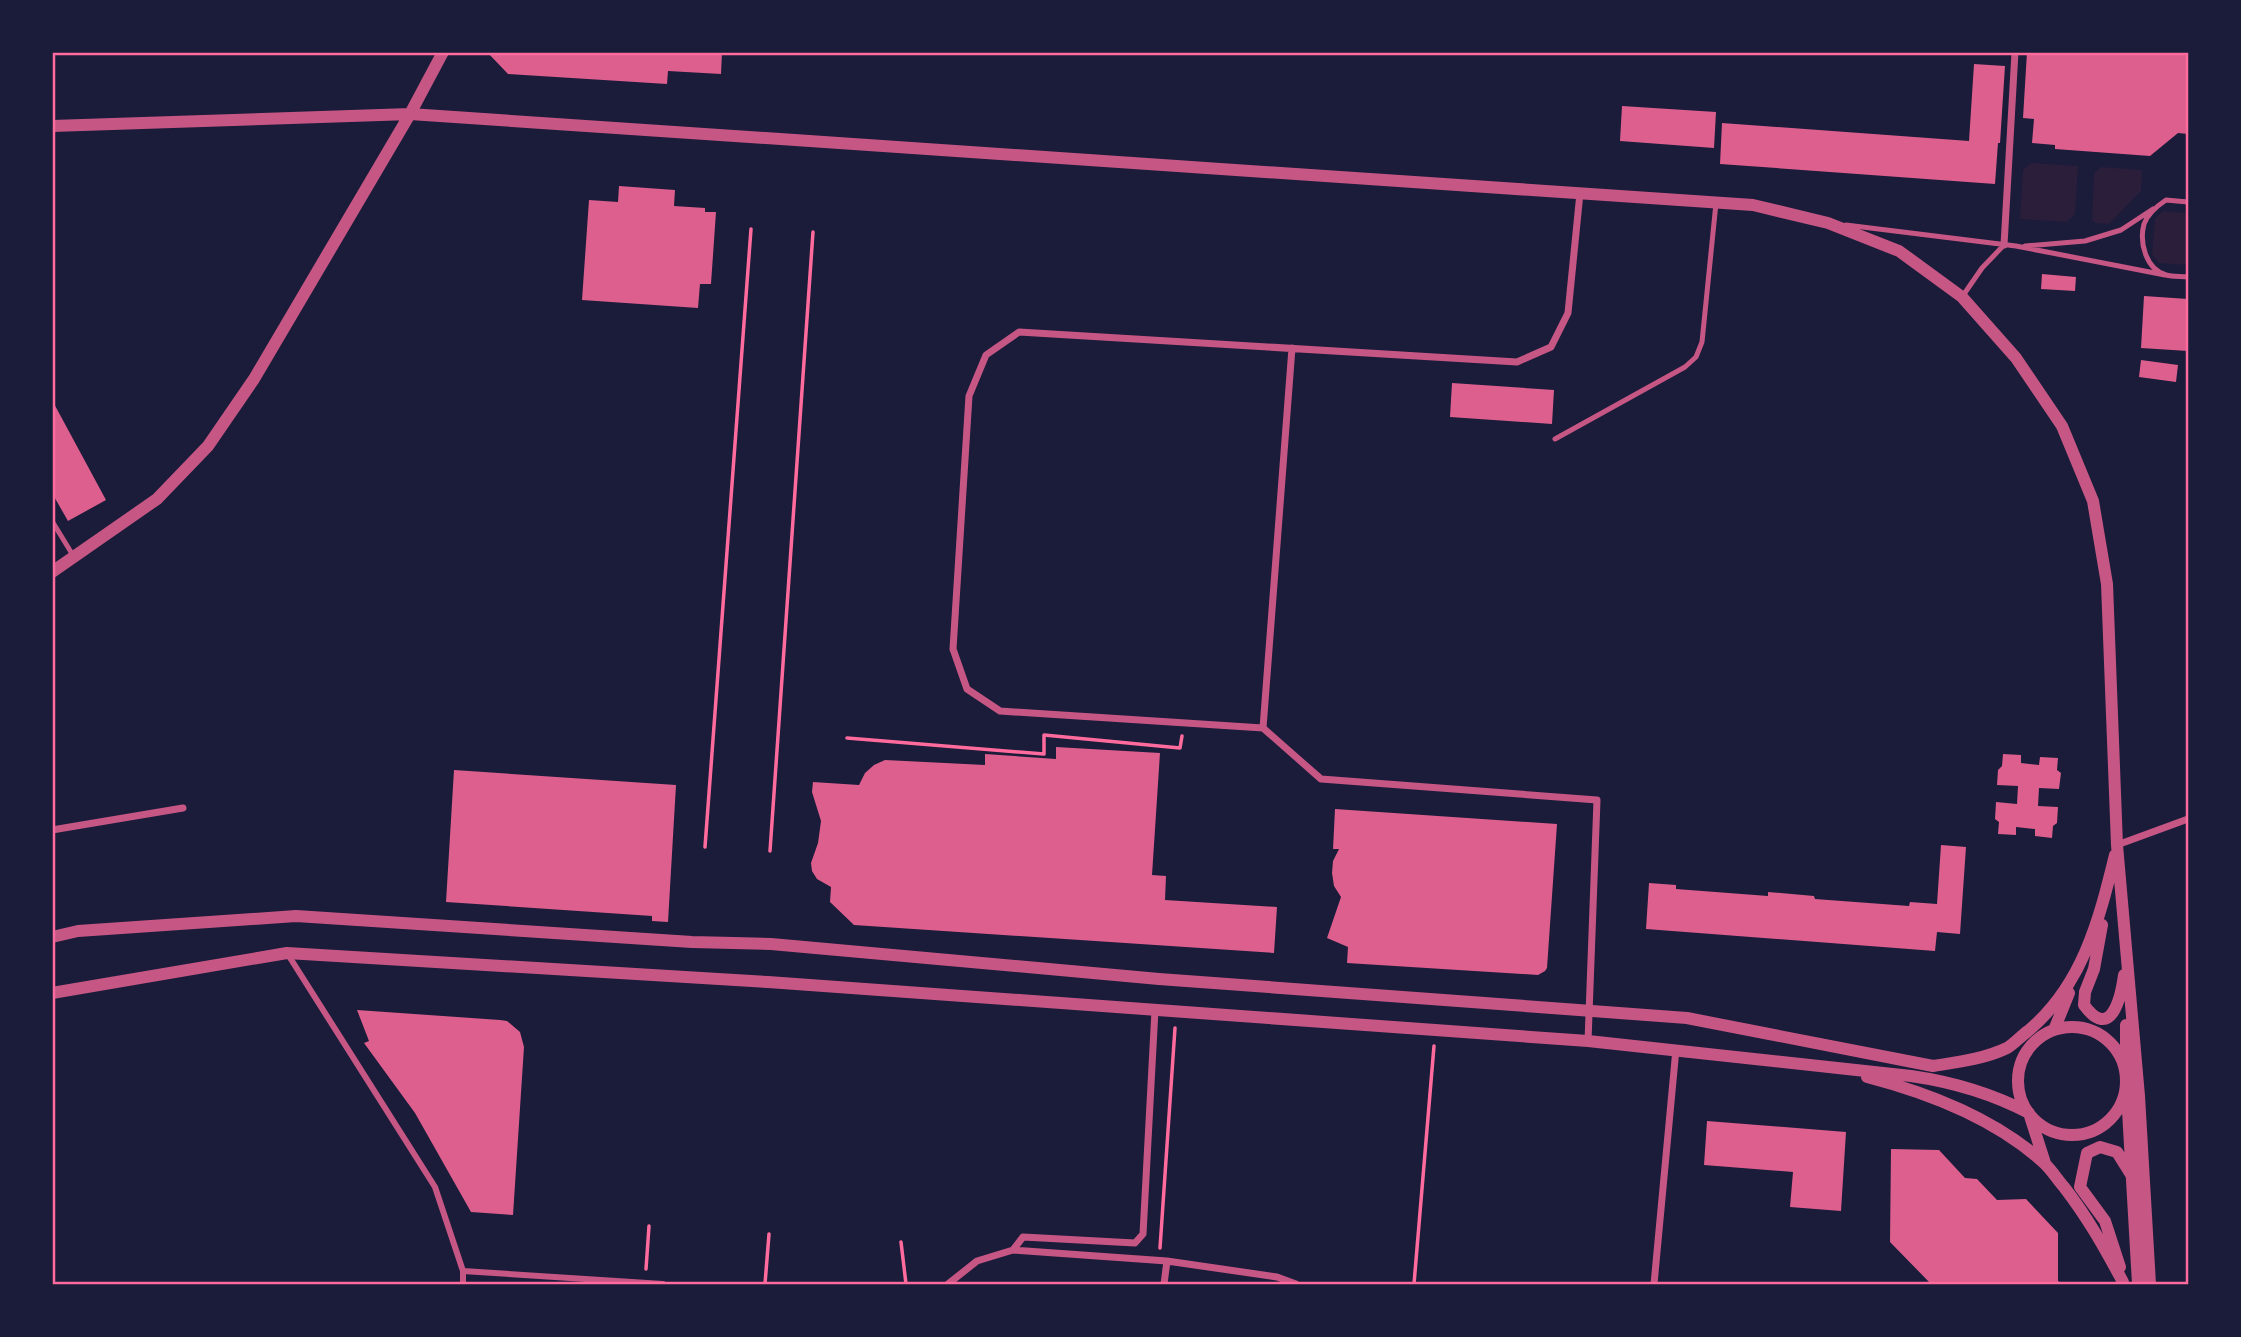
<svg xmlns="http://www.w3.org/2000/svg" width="2241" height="1337" font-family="'Libre Baskerville',serif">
<rect width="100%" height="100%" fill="#1b1b3a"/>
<path fill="#2a1e3b" d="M 2031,163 L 2078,166 L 2075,214 L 2067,222 L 2020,219 L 2023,170 Z
M 2101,167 L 2142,170 L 2141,191 L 2109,224 L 2095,223 L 2092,220 L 2094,173 Z
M 2163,211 L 2188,213 L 2188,265 L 2159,263 L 2152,254 L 2155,219 Z"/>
<path fill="#dd5f8e" d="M 487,52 L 722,52 L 721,74 L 668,71 L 667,84 L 508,74 Z
M 2027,52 L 2188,52 L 2188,134 L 2178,133 L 2150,156 L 2055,149 L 2055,145 L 2032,143 L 2034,119 L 2023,118 Z
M 1974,64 L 2005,66 L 2000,143 L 1998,143 L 1995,184 L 1720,164 L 1722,123 L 1969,141 Z
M 1622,106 L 1716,112 L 1714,148 L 1620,141 Z
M 619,186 L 675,190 L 674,206 L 705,208 L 705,212 L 716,212 L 711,284 L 700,284 L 698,308 L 582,300 L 589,200 L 618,202 Z
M 2042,274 L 2076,277 L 2075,291 L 2041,289 Z
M 2144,296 L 2188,299 L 2188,351 L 2141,348 Z
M 2141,360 L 2178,365 L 2176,382 L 2139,377 Z
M 1452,383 L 1554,390 L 1552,424 L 1450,417 Z
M 52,400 L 106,500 L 68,521 L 52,493 Z
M 1056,747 L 1160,753 L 1152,875 L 1166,876 L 1165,900 L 1277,907 L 1274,953 L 854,925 L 830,902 L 831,887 L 817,879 L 812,871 L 811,863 L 818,843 L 821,821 L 812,792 L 813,782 L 859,785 L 865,773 L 874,765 L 885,760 L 985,765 L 985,754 L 1056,759 Z
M 2003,754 L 2021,755 L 2021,763 L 2039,765 L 2040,757 L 2058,758 L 2057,770 L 2061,773 L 2059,789 L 2039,788 L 2038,806 L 2058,807 L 2057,823 L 2053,826 L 2052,838 L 2035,836 L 2035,829 L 2016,827 L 2016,835 L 1998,834 L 1999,822 L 1995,819 L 1996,802 L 2017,804 L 2018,786 L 1997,785 L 1998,770 L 2002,766 Z
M 454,770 L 676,785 L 668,922 L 652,921 L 652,916 L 446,902 Z
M 1335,809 L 1557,824 L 1547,968 L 1545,971 L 1538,975 L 1347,963 L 1348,947 L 1327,938 L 1341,897 L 1334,886 L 1332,873 L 1333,861 L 1339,849 L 1333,849 Z
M 1941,845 L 1966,847 L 1960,934 L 1937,932 L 1935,951 L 1646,929 L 1649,883 L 1676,885 L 1676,889 L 1768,896 L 1768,892 L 1814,896 L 1815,899 L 1909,906 L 1910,902 L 1937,904 Z
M 357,1010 L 500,1020 L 507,1021 L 520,1032 L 524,1047 L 513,1215 L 471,1212 L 415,1113 L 364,1043 L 369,1041 Z
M 1707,1121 L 1846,1132 L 1841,1211 L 1790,1207 L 1793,1172 L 1704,1165 Z
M 1891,1149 L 1939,1150 L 1965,1178 L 1977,1179 L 1997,1200 L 2026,1199 L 2058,1233 L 2058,1281 L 2062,1284 L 1931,1284 L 1890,1242 Z"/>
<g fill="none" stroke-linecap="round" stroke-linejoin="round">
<path stroke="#ff6b9d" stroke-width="3.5" d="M 847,738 L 1044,754 L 1044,735 L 1180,748 L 1182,736
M 705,847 L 751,229
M 770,851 L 813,232
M 901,1242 L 906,1284
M 1160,1248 L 1175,1028
M 646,1269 L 649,1226
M 765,1284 L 769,1234
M 1414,1284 L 1434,1046"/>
<path stroke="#c65784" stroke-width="5" d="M 2188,202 L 2166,200 C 2157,206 2148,213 2144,224 C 2139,243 2146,269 2166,275 C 2173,277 2182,276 2188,277
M 1846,225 L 2016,246 L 2165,275
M 2025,246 L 2085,241 L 2121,230 L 2153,209
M 1962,297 L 1982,268 L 2004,245
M 1555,439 L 1685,367 L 1696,357 L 1702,342 L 1716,203
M 52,521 L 74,557"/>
<path stroke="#c65784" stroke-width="6" d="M 287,953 L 435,1187 L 463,1271 L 463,1284
M 463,1271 L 663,1284"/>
<path stroke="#c65784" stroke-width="7" d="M 1580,193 L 1568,313 L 1551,347 L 1517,362 L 1019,332 L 986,355 L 969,396 L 953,649 L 967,689 L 1000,711 L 1263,728 L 1321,779 L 1597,800 L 1588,1041
M 2004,245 L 2015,52
M 1263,728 L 1292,348
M 52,830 L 183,808
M 2117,845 L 2188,819
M 1013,1250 L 1023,1237 L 1135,1243 L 1143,1234 L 1155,1010
M 948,1284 L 977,1261 L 1013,1250 L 1167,1261 L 1277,1277 L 1296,1284
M 1164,1284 L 1167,1261
M 1654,1284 L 1676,1049"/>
<path stroke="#c65784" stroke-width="12" d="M 52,126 L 410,114 L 1753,205 L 1828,223 L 1899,251 L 1962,297 L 2016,358 L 2062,426 L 2093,501 L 2107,584 L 2117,845 L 2139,1096 L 2150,1284
M 52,572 L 157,499 L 208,446 L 254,379 L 410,114 L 443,52
M 2102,925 L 2094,969 L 2085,992 L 2084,1005 C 2111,1042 2121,997 2124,975
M 52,937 L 78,931 L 296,916 L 692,942 L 771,944 L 1159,979 L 1687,1018 L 1933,1066 C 1958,1062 1984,1059 2007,1048 C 2014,1044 2021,1036 2028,1031 C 2082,986 2099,921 2115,855
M 52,993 L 287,953 L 768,982 L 1588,1041 L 1911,1076 C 1953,1082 1991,1093 2029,1113 L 2045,1163
M 2126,1025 L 2126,1076 L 2138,1284
M2018 1081a54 54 0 1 1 108 0a54 54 0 1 1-108 0Z
M 2054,1030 L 2069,993
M 1867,1077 C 1929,1093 1995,1119 2043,1162 C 2051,1169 2057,1179 2064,1187 C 2088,1218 2104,1247 2123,1282
M 2120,1267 L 2105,1221 L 2080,1187 L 2087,1153 L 2100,1147 L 2117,1152 L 2132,1176"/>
</g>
<rect width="2241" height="1337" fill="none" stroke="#1b1b3a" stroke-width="108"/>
<rect x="54" y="54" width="2133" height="1229" fill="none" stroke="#ff6b9d" stroke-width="2.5"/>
</svg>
